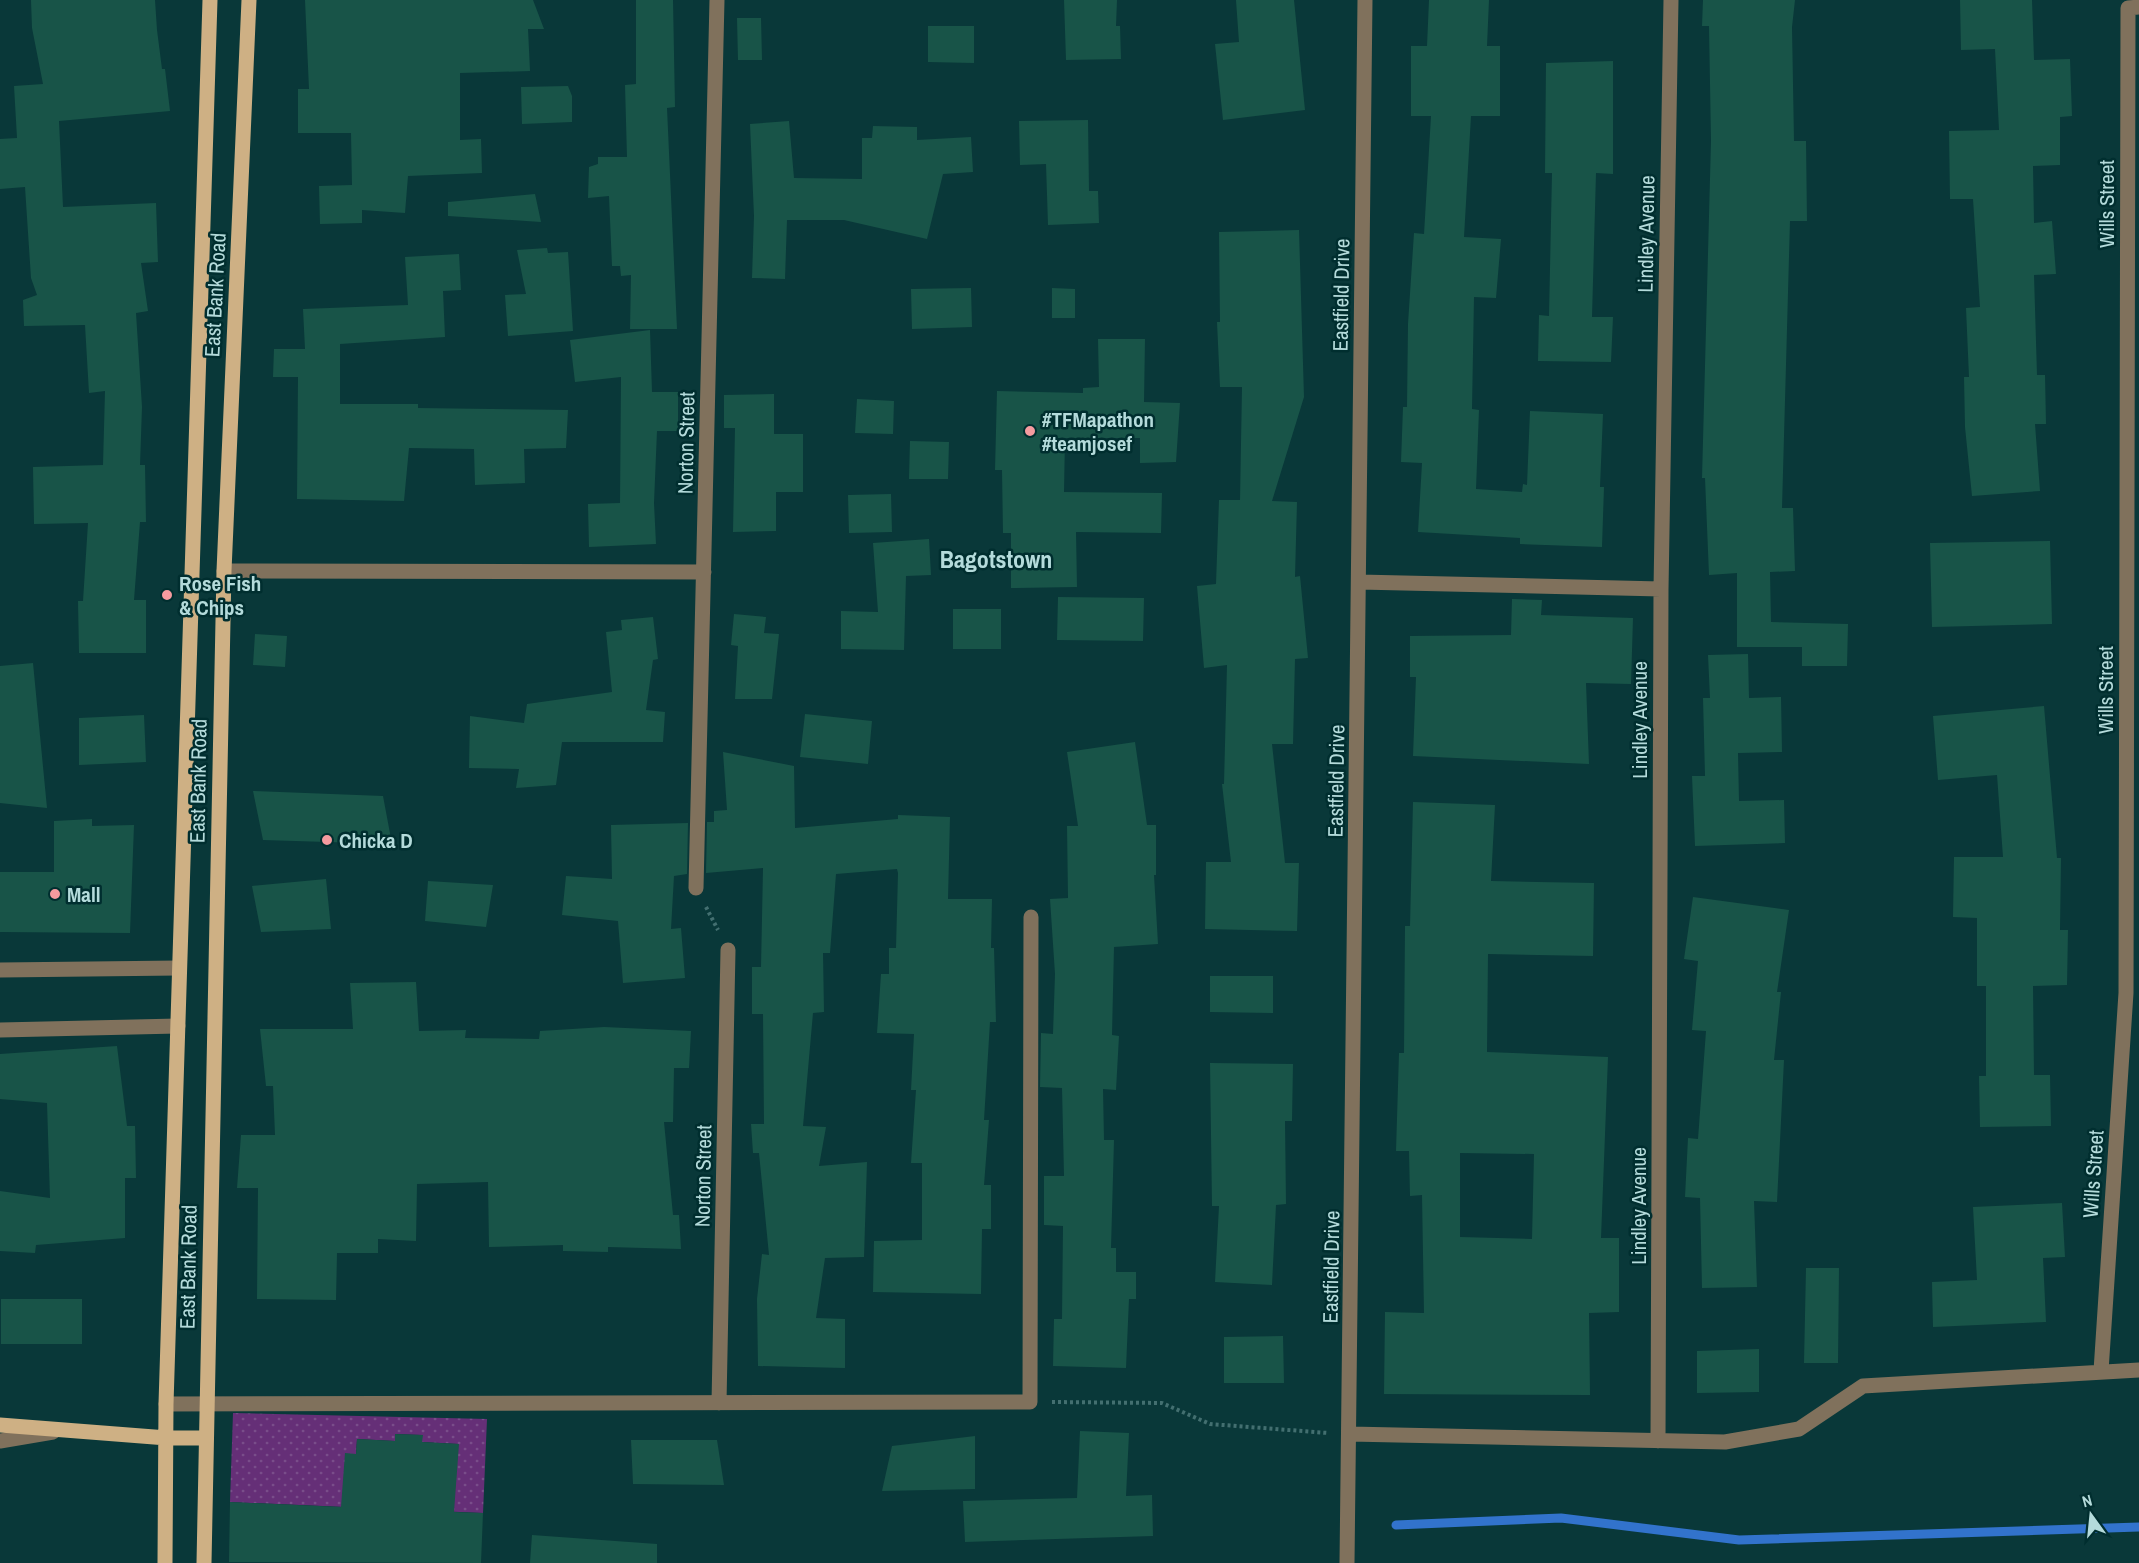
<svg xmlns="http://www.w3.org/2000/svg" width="2139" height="1563" font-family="'Archivo Narrow',sans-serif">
<defs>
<pattern id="garden-dots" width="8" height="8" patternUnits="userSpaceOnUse" patternTransform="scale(1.5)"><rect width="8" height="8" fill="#652f77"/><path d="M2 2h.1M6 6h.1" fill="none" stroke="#794d8a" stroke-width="1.8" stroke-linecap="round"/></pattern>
</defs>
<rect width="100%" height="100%" fill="#093839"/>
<path fill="url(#garden-dots)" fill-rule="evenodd" d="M 233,1413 L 487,1419 L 483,1513 L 230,1502 ZM 395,1434 L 422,1435 L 422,1442 L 459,1444 L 356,1454 L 357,1439 L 395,1441 Z"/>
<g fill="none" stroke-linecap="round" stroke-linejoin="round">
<path stroke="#3273cc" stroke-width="9" d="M 1396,1525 L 1561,1518 L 1739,1540 L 2139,1527"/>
</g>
<path fill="#185448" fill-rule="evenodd" d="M 31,0 L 155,0 L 157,30 L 162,69 L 165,69 L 170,111 L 59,121 L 63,207 L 156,203 L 158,262 L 141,263 L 148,311 L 136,313 L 142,407 L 140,465 L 145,465 L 146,522 L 140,522 L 134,600 L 146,600 L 146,653 L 79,653 L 78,601 L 83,601 L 88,523 L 34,524 L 33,467 L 103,465 L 105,391 L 89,393 L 85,325 L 24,326 L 23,300 L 37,295 L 31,278 L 25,187 L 0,189 L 0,139 L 17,138 L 14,86 L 43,84 L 32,28 Z
M 305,0 L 533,0 L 544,29 L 528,29 L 530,71 L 460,73 L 460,140 L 481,139 L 482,173 L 408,176 L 405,213 L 362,210 L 362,223 L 320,224 L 319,186 L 352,185 L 351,133 L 298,133 L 298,89 L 309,89 Z
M 636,0 L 673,0 L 675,107 L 667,108 L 677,329 L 630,329 L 631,275 L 621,276 L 620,266 L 612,266 L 609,196 L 588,198 L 589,167 L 598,164 L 598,157 L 627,157 L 625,85 L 636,84 Z
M 1064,0 L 1117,0 L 1116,26 L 1120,26 L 1121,59 L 1066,60 Z
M 1236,0 L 1294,0 L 1305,110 L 1223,120 L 1215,44 L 1239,42 Z
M 1429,0 L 1489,0 L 1487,46 L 1500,46 L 1500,116 L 1471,116 L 1464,237 L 1501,239 L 1496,298 L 1474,297 L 1472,409 L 1479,410 L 1476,489 L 1522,492 L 1523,484 L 1527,485 L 1530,411 L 1603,414 L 1600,487 L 1604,487 L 1602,547 L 1520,544 L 1520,538 L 1418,532 L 1422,463 L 1401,462 L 1403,407 L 1407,407 L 1408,324 L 1414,233 L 1424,234 L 1431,116 L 1411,116 L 1411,46 L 1427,46 Z
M 1703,0 L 1795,0 L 1792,27 L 1794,141 L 1806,141 L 1807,221 L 1790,221 L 1782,508 L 1793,508 L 1795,571 L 1770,572 L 1771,622 L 1848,624 L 1847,666 L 1802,666 L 1802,647 L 1737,647 L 1737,573 L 1709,575 L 1705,478 L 1702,478 L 1711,141 L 1709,26 L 1702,26 Z
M 1960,0 L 2032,0 L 2034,60 L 2070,59 L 2072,116 L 2060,117 L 2060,165 L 2033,166 L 2034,223 L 2052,221 L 2056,274 L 2034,275 L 2037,375 L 2045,375 L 2046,424 L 2035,424 L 2040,491 L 1972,496 L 1965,427 L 1964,377 L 1969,377 L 1966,308 L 1980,307 L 1973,199 L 1950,199 L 1949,131 L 1999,130 L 1995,49 L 1961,50 Z
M 737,18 L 761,18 L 762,60 L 738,60 Z
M 928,26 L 974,26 L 974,63 L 928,62 Z
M 1613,61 L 1613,174 L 1596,173 L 1592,317 L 1613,317 L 1611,362 L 1538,361 L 1539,315 L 1549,316 L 1552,173 L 1545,173 L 1546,63 Z
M 568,86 L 572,96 L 572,122 L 522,124 L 521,87 Z
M 1088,120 L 1089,191 L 1098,191 L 1099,223 L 1048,225 L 1046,164 L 1020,165 L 1019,121 Z
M 789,121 L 794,178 L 862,179 L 862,138 L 872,138 L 873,126 L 917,127 L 917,140 L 971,137 L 973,172 L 943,174 L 927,239 L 844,220 L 787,220 L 785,279 L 752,278 L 754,216 L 750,124 Z
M 535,194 L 541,222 L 448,216 L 448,202 Z
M 1299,230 L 1304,397 L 1272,501 L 1297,502 L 1295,577 L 1300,576 L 1308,658 L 1295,659 L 1293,744 L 1272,744 L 1285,863 L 1299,863 L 1297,931 L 1205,929 L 1206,862 L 1231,862 L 1222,784 L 1224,784 L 1227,665 L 1204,668 L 1197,586 L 1216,584 L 1219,500 L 1240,500 L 1242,387 L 1220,387 L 1217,322 L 1220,322 L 1219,232 Z
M 547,248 L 548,253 L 568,252 L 573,331 L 508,336 L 505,295 L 526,294 L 517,250 Z
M 459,254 L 461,290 L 443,291 L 445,337 L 340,344 L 340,404 L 418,404 L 418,408 L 568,410 L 566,448 L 524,449 L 525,483 L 475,485 L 474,449 L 409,448 L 404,501 L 297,499 L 298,377 L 273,377 L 274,349 L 305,349 L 303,309 L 408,305 L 405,257 Z
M 971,288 L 972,327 L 912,329 L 911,289 Z
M 1052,288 L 1075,289 L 1075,318 L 1052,318 Z
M 650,330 L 652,392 L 678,392 L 678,431 L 657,431 L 654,503 L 656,544 L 589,547 L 588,504 L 620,503 L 621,377 L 575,382 L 570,340 Z
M 1098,339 L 1145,339 L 1144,402 L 1180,403 L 1176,462 L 1140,463 L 1140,438 L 1065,438 L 1064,492 L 1162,493 L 1161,533 L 1076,532 L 1077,587 L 1011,588 L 1011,533 L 1003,533 L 1002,470 L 995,470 L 997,391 L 1083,393 L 1083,388 L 1099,387 Z
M 774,394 L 774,434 L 803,434 L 803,492 L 776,492 L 776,531 L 733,532 L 735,428 L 724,428 L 724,395 Z
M 857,399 L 894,401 L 893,434 L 855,433 Z
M 910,441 L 949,442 L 948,479 L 909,479 Z
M 891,494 L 892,532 L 849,533 L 848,495 Z
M 929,539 L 931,575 L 906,576 L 904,650 L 841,649 L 841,611 L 878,612 L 873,543 Z
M 2050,541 L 2052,624 L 1932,627 L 1930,543 Z
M 1058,597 L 1144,598 L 1143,641 L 1057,640 Z
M 1512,599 L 1542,600 L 1541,615 L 1633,618 L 1631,684 L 1586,683 L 1589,764 L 1413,756 L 1416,677 L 1410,677 L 1410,636 L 1511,635 Z
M 953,609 L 1001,609 L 1001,649 L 953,649 Z
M 734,614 L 766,617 L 764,633 L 779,634 L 772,699 L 735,699 L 738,646 L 731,645 Z
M 653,617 L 658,659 L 653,660 L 646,710 L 665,712 L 663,742 L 562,742 L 556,785 L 516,788 L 519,769 L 469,768 L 470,716 L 524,723 L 527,704 L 612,692 L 606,632 L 622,630 L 621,620 Z
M 255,634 L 287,636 L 285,667 L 253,665 Z
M 1748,654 L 1749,698 L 1781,697 L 1782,752 L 1738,753 L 1739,801 L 1784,800 L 1785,843 L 1695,846 L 1692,776 L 1705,776 L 1703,698 L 1710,698 L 1708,655 Z
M 33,663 L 47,808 L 0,803 L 0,666 Z
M 2044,706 L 2057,858 L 2061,858 L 2060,930 L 2068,930 L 2067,985 L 2033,986 L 2034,1075 L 2050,1075 L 2051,1126 L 1980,1127 L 1979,1076 L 1986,1076 L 1986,986 L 1977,986 L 1977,918 L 1953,917 L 1954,857 L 2003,857 L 1997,775 L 1938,780 L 1933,716 Z
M 805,714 L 872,721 L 868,764 L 800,757 Z
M 144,715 L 146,762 L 79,765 L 79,718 Z
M 1135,742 L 1147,825 L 1156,825 L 1156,875 L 1154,875 L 1158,944 L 1114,947 L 1112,1035 L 1119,1036 L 1116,1090 L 1103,1089 L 1104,1140 L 1114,1140 L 1111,1248 L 1116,1248 L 1116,1272 L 1136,1272 L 1136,1299 L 1129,1299 L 1126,1368 L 1053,1366 L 1054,1319 L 1062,1319 L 1063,1226 L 1044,1225 L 1044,1176 L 1064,1176 L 1062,1088 L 1040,1087 L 1041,1033 L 1053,1034 L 1055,974 L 1050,899 L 1068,898 L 1067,826 L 1078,826 L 1067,752 Z
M 723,752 L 794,766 L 795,828 L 898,819 L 898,815 L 950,817 L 948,899 L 992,899 L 991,948 L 994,948 L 996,1022 L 990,1022 L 984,1120 L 989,1120 L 984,1185 L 991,1185 L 991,1229 L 982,1229 L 981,1294 L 873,1292 L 874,1241 L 922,1240 L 922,1163 L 911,1163 L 916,1090 L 911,1090 L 914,1034 L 877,1033 L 881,974 L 889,974 L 889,948 L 896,948 L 898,873 L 897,869 L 836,874 L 830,953 L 823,953 L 824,1012 L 813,1013 L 803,1126 L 826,1127 L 819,1166 L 867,1162 L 864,1257 L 825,1258 L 816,1318 L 845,1319 L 845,1368 L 758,1366 L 757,1299 L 762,1254 L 769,1255 L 759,1153 L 753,1153 L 751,1124 L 764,1124 L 763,1014 L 752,1014 L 752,967 L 761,967 L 763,868 L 706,873 L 707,822 L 714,822 L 714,811 L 727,810 Z
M 253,791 L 383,796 L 392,844 L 263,840 Z
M 1413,802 L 1495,805 L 1491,881 L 1594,883 L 1593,956 L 1488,954 L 1487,1052 L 1608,1057 L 1601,1238 L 1619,1238 L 1619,1312 L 1589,1313 L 1590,1395 L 1384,1394 L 1385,1312 L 1424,1313 L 1422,1195 L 1410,1196 L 1409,1151 L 1396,1151 L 1399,1053 L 1404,1053 L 1405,926 L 1410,926 ZM 1460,1153 L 1534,1154 L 1532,1239 L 1460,1237 Z
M 92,819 L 92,826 L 134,825 L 130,933 L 0,932 L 0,872 L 54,872 L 54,821 Z
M 688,823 L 687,874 L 674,876 L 671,929 L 681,928 L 685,978 L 623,983 L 618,921 L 562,915 L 566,876 L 612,879 L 611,825 Z
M 326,879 L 331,929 L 261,932 L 252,886 Z
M 428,881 L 493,885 L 486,927 L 425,921 Z
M 1693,897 L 1789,910 L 1777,992 L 1781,992 L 1774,1060 L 1784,1060 L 1777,1202 L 1754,1201 L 1757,1287 L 1702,1288 L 1700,1198 L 1685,1197 L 1688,1138 L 1698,1139 L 1706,1031 L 1692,1030 L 1698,961 L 1684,959 Z
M 1210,976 L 1273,976 L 1273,1013 L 1210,1012 Z
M 416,982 L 419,1031 L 466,1030 L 465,1038 L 539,1039 L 540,1031 L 604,1027 L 691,1031 L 689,1068 L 674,1068 L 673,1122 L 664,1122 L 673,1215 L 679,1215 L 681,1249 L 608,1247 L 608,1252 L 563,1251 L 563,1245 L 489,1247 L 488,1182 L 417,1184 L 416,1241 L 378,1239 L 378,1253 L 337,1253 L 336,1300 L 257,1299 L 258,1188 L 237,1188 L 241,1135 L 275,1135 L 273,1086 L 266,1086 L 260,1029 L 353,1029 L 350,983 Z
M 117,1046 L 127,1126 L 135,1126 L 136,1178 L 125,1178 L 125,1238 L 36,1245 L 35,1253 L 0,1251 L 0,1191 L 50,1198 L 47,1103 L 0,1099 L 0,1054 Z
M 1210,1063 L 1293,1064 L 1292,1121 L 1285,1121 L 1286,1204 L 1276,1205 L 1272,1285 L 1215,1282 L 1219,1206 L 1212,1206 Z
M 2062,1203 L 2065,1257 L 2043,1258 L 2046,1322 L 1933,1327 L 1932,1282 L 1977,1280 L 1973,1207 Z
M 1806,1268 L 1839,1268 L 1838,1363 L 1804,1363 Z
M 1,1299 L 82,1299 L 82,1344 L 1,1344 Z
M 1283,1336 L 1284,1383 L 1224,1383 L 1224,1337 Z
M 1759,1349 L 1759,1392 L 1697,1393 L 1697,1351 Z
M 1080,1431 L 1129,1433 L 1126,1496 L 1152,1495 L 1153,1536 L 965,1542 L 963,1501 L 1077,1498 Z
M 395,1434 L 423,1435 L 422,1442 L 459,1444 L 454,1512 L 483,1513 L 481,1563 L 229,1562 L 230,1502 L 341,1507 L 345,1453 L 356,1454 L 357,1439 L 395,1441 Z
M 975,1436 L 975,1489 L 882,1491 L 892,1446 Z
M 631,1440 L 717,1440 L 724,1485 L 633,1484 Z
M 532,1535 L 657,1544 L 657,1563 L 530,1563 Z"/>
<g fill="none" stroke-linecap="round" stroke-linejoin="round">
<path stroke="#436f70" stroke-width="4" stroke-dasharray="3 3" stroke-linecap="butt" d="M 706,907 L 718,930
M 1052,1402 L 1162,1403 L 1210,1424 L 1328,1433"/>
<path stroke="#80715c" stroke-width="15" d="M 224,571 L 704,572
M 1359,582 L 1661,589
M 696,888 L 717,0
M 0,970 L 179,968
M 0,1030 L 178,1026
M 2101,1371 L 2126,993 L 2128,8 L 2139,7
M 719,1403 L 728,950
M 166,1404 L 1030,1402 L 1031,917
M 1350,1434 L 1725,1442 L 1799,1429 L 1863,1386 L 2139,1370
M 0,1441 L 53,1432
M 1658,1441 L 1661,589 L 1671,0
M 1347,1563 L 1365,0"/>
<path stroke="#ceb084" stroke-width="15" d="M 0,1425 L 167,1438 L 206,1438
M 165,1563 L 166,1404 L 210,0
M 204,1563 L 224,571 L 249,0"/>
</g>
<g fill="#f59b9f" stroke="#002e2f" stroke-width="2">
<circle cx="1030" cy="431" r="6"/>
<circle cx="167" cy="595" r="6"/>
<circle cx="327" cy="840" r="6"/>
<circle cx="55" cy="894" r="6"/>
</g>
<g text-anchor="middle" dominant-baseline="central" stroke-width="5" stroke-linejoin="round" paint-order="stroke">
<g font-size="21" fill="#b4dbdb" stroke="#002e2f">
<text transform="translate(2106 204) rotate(-90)">Wills Street</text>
<text transform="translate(1646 234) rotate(-89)">Lindley Avenue</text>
<text transform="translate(215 295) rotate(-87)">East Bank Road</text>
<text transform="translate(1341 295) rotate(-89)">Eastfield Drive</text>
<text transform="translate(686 443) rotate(-89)">Norton Street</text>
<text transform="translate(2105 690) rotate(-90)">Wills Street</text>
<text transform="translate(1639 720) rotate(-90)">Lindley Avenue</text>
<text transform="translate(198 781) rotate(-89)">East Bank Road</text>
<text transform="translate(1336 781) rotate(-89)">Eastfield Drive</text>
<text transform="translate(2093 1174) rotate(-86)">Wills Street</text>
<text transform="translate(703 1176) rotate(-89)">Norton Street</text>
<text transform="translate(1638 1206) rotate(-90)">Lindley Avenue</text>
<text transform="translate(188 1267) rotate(-89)">East Bank Road</text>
<text transform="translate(1331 1267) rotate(-89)">Eastfield Drive</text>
</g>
<g font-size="21" font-weight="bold" fill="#b4dbdb" stroke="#002e2f" text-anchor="start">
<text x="1042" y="419">#TFMapathon<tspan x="1042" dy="24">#teamjosef</tspan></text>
<text x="179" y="583">Rose Fish<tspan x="179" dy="24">&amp; Chips</tspan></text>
<text x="339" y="840">Chicka D</text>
<text x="67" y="894">Mall</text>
</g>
<g font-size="24" font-weight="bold" fill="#b4dbdb" stroke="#002e2f">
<text x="996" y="559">Bagotstown</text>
</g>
</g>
<g transform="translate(2091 1515) rotate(345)" stroke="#002e2f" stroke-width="4.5" paint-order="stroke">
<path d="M0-4.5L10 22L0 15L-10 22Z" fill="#b4dbdb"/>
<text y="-9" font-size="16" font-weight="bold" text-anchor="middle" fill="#b4dbdb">N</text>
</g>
</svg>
